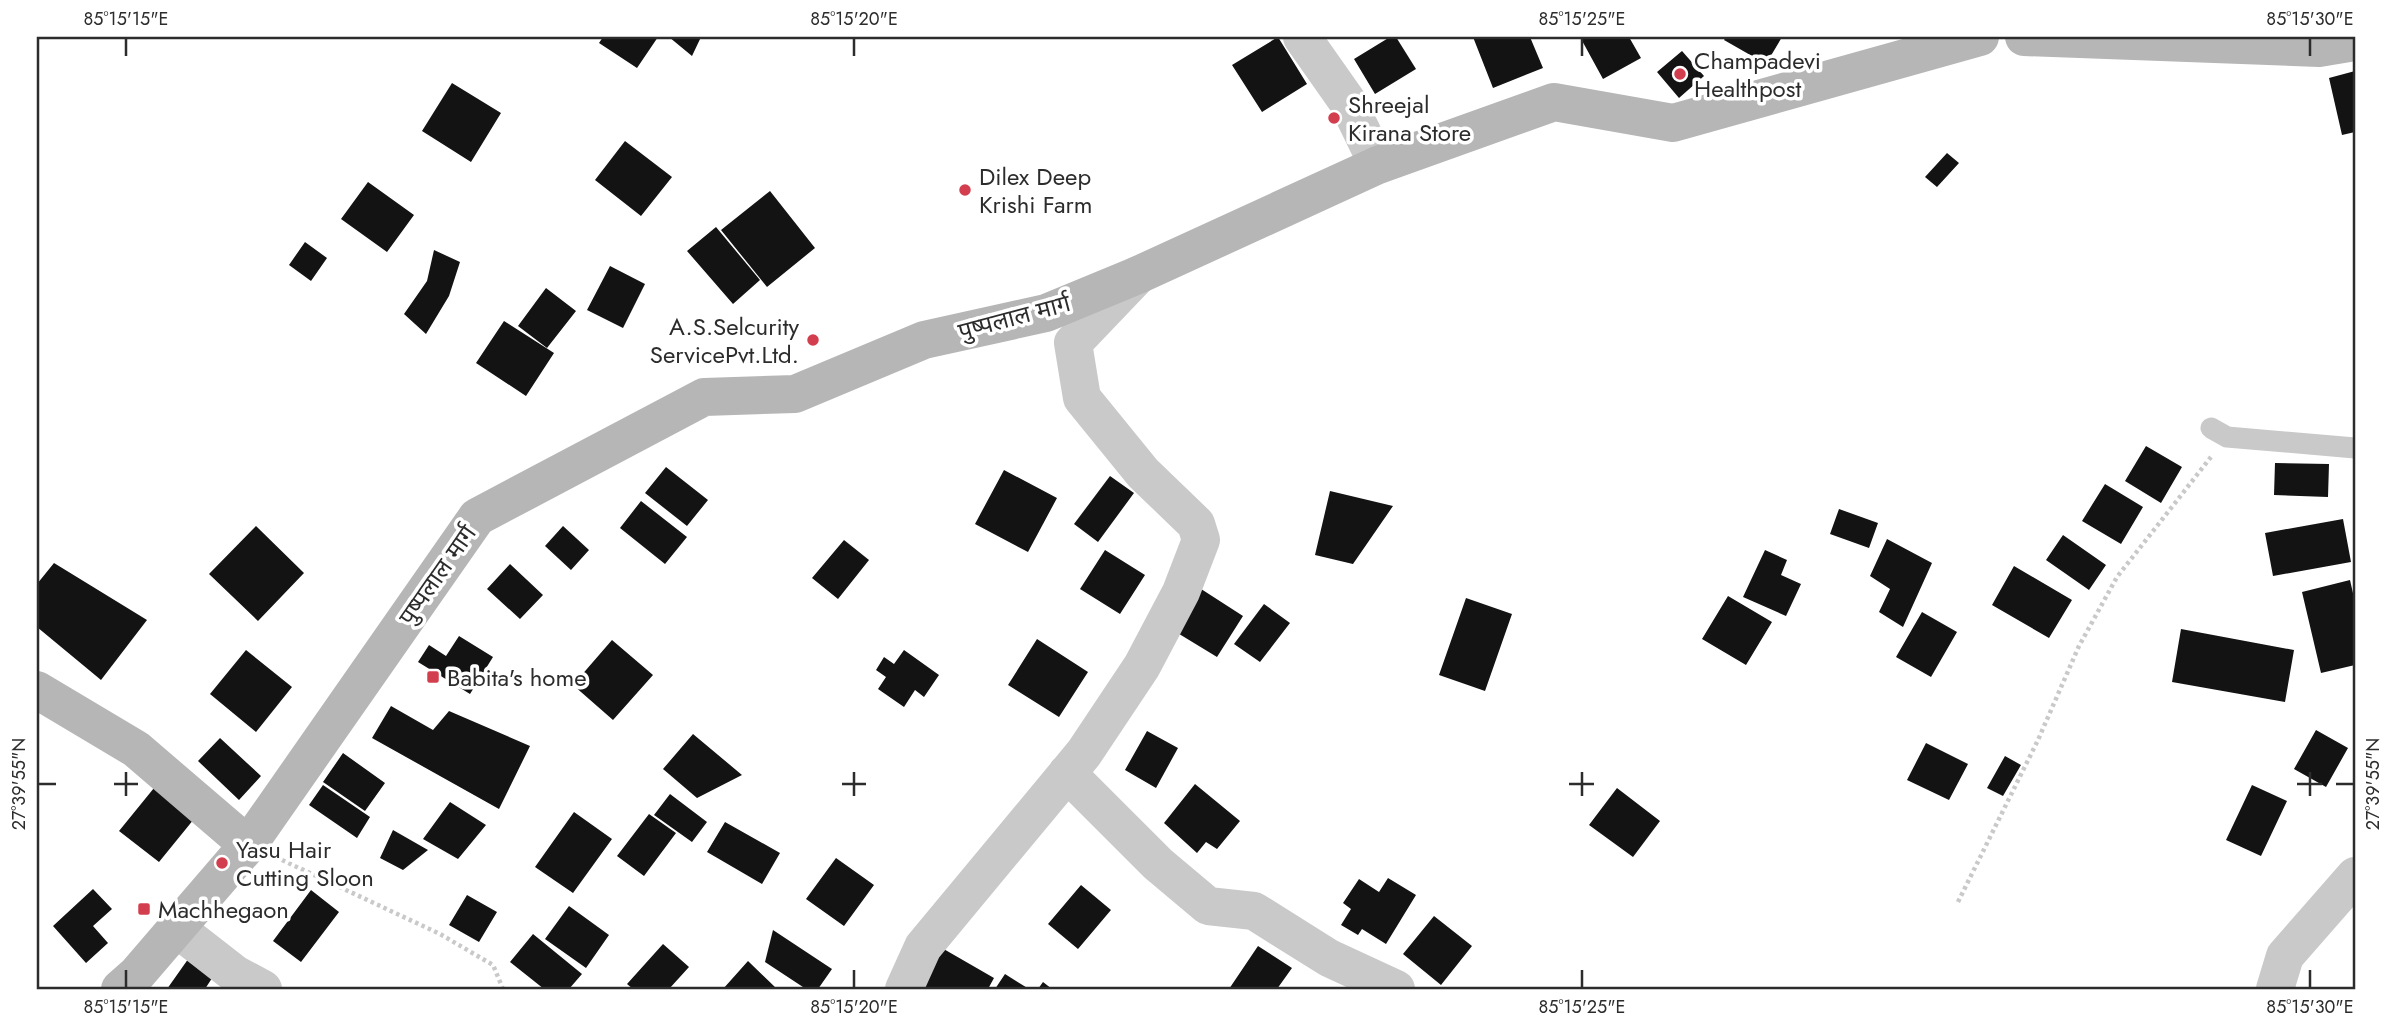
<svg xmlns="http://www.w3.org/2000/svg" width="2392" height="1026" font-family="Jost,'Noto Sans Devanagari',sans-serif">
<rect width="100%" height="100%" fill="#fff"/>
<path fill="#131313" d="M 603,37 L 658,37 L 637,68 L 599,43 Z
M 669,37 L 701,37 L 692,56 Z
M 1278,37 L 1307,84 L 1262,112 L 1232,65 Z
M 1390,37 L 1396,37 L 1416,69 L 1375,94 L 1354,59 Z
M 1473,37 L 1530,37 L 1543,68 L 1493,88 Z
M 1580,37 L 1629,37 L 1641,58 L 1603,79 Z
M 1726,37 L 1782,37 L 1766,64 L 1724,40 Z
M 1682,51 L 1704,76 L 1679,98 L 1657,72 Z
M 2355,71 L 2355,132 L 2342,135 L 2329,78 Z
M 452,83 L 501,113 L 471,162 L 422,131 Z
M 625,141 L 672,177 L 641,216 L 595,180 Z
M 1947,153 L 1959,163 L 1937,187 L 1925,177 Z
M 368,182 L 414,215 L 387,252 L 341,219 Z
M 770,191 L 815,248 L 767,287 L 721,230 Z
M 716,227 L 760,280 L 733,304 L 687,251 Z
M 305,242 L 327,258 L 311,281 L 289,265 Z
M 434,250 L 460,262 L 449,296 L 426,334 L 404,314 L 427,281 Z
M 610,266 L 645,284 L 623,328 L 587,310 Z
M 546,288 L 576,311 L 547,348 L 518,326 Z
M 504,321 L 554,353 L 526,396 L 476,363 Z
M 2146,446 L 2182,467 L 2161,503 L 2125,481 Z
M 2275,463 L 2329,464 L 2328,497 L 2274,495 Z
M 666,467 L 708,500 L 687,526 L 645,493 Z
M 1004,470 L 1057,498 L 1028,552 L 975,524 Z
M 1110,476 L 1134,493 L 1098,542 L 1074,524 Z
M 2105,484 L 2143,507 L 2121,544 L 2082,521 Z
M 1330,491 L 1393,506 L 1353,564 L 1315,555 Z
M 641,501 L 687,537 L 665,564 L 620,528 Z
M 1839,509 L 1878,523 L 1869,548 L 1830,534 Z
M 2343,519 L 2351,562 L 2273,576 L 2265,533 Z
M 256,526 L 304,573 L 258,621 L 209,574 Z
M 563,526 L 589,550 L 571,570 L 545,546 Z
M 2063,535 L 2106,565 L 2089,590 L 2046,560 Z
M 1887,539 L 1932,563 L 1903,627 L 1879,612 L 1890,589 L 1870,576 Z
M 844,540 L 869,560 L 838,599 L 812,578 Z
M 1105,550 L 1145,575 L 1120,614 L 1080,589 Z
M 1765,550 L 1787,560 L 1781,575 L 1801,584 L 1786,616 L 1743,597 Z
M 54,563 L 147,620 L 101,680 L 37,627 L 37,584 Z
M 510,564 L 543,595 L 520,619 L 487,589 Z
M 2014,566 L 2072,600 L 2049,638 L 1992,605 Z
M 2350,580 L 2355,602 L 2355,665 L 2321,673 L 2302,592 Z
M 1198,587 L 1243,616 L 1217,657 L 1171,629 Z
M 1728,596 L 1772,622 L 1746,665 L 1702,639 Z
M 1466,598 L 1512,614 L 1485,691 L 1439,675 Z
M 1264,604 L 1290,623 L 1260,662 L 1234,644 Z
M 1922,612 L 1957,632 L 1931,677 L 1896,657 Z
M 2181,629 L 2294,650 L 2285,702 L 2172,682 Z
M 459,636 L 493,657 L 470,694 L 418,662 L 429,645 L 446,656 Z
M 1037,639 L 1088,672 L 1059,717 L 1008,685 Z
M 612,640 L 653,675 L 613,720 L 573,685 Z
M 246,650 L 292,687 L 256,732 L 210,694 Z
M 904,650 L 939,675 L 924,697 L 915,690 L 904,707 L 878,689 L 886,677 L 876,670 L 884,657 L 894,664 Z
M 391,706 L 433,730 L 449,711 L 530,746 L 499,809 L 372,738 Z
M 2316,730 L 2348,748 L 2326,787 L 2294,769 Z
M 1147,731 L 1178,748 L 1156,788 L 1125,770 Z
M 693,734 L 742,775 L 697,798 L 663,769 Z
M 220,738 L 261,776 L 239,800 L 198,761 Z
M 1926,743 L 1968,764 L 1949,800 L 1907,780 Z
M 343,753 L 385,783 L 365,811 L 323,782 Z
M 2005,756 L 2021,765 L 2003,796 L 1987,788 Z
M 1195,784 L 1240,821 L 1217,849 L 1206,842 L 1197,853 L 1164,823 Z
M 323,785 L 370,817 L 357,838 L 309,805 Z
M 2252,785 L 2287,801 L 2261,856 L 2226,840 Z
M 154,788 L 194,819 L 159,862 L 119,831 Z
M 1617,788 L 1660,821 L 1633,857 L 1589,825 Z
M 670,794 L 707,822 L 692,842 L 654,815 Z
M 450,802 L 486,825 L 458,859 L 423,839 Z
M 574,812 L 612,839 L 573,893 L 535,867 Z
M 649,814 L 676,833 L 644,876 L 617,856 Z
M 725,822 L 780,853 L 762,884 L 707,852 Z
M 393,830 L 428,850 L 403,870 L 380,858 Z
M 836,858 L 874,885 L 844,926 L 806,899 Z
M 1388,878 L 1416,895 L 1386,944 L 1362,929 L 1358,935 L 1341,925 L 1351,909 L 1343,903 L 1359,879 L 1379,892 Z
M 1081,885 L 1111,910 L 1078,949 L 1048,924 Z
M 93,889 L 112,909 L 93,926 L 108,943 L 86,963 L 53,926 Z
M 311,890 L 339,912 L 301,962 L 273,941 Z
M 467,895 L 497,912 L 479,942 L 449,925 Z
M 569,906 L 609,935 L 586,968 L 545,939 Z
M 1434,916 L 1472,946 L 1441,985 L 1403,954 Z
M 773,930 L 832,969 L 818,989 L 806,989 L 765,962 Z
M 533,934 L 582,974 L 569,989 L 544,989 L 510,962 Z
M 663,944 L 689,967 L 669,989 L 633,989 L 627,984 Z
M 935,944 L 994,978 L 988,989 L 923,989 Z
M 1258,946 L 1292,968 L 1277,989 L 1229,989 Z
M 191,955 L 216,972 L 205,989 L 167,989 Z
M 748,961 L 777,989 L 723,989 Z
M 1005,974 L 1029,989 L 995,989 Z
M 1043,982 L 1052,989 L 1038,989 Z"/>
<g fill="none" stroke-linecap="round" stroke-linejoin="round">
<path stroke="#c9c9c9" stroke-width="4.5" stroke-dasharray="3.5 3.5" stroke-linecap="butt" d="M 282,860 L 440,934 L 493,965 L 503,989
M 1958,902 L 2038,740 L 2079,646 L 2117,577 L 2211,457"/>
<path stroke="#c9c9c9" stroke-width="21" d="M 2211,428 L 2227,437 L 2355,448"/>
<path stroke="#c9c9c9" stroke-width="38" d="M 1302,37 L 1347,101 L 1378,165
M 1067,773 L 1158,864 L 1208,906 L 1254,911 L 1329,958 L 1396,989
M 176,928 L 235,974 L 263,989
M 904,989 L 923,947 L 1084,753 L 1142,666 L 1181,592 L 1201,540 L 1196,524 L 1143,473 L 1082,398 L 1073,343 L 1138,275
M 2275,989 L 2285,956 L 2355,876"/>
<path stroke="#b6b6b6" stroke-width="38" d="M 2024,37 L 2319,48 L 2355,42
M 37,690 L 136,749 L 248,845
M 120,989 L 137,974 L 248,845 L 477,517 L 704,397 L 795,394 L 924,340 L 1046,313 L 1138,275 L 1378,165 L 1554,102 L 1673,123 L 1980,37"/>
</g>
<path fill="none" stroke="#2c2c2c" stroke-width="2.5" d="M 126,38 L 126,56M 854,38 L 854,56M 1582,38 L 1582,56M 2310,38 L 2310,56M 126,772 L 126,796M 854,772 L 854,796M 1582,772 L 1582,796M 2310,772 L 2310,796M 38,784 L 56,784M 114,784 L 138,784M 842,784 L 866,784M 1569,784 L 1594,784M 2297,784 L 2322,784M 2336,784 L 2354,784M 126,970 L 126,988M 854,970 L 854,988M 1582,970 L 1582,988M 2310,970 L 2310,988"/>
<g fill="#d23e4e" stroke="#fff" stroke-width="2.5">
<circle cx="1680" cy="74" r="7"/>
<circle cx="1334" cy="118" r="7"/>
<circle cx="965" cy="190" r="7"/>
<circle cx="813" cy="340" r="7"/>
<rect x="426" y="670" width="14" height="14" rx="3.5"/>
<circle cx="222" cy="863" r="7"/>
<rect x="137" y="902" width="14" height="14" rx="3.5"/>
</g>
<g text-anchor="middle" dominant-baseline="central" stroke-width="7" stroke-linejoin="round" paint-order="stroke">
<g font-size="24" fill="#2c2c2c" stroke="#fff" text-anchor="start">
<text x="1694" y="60">Champadevi<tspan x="1694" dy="28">Healthpost</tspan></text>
<text x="1348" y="104">Shreejal<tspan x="1348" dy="28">Kirana Store</tspan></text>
<text x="979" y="176">Dilex Deep<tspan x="979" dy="28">Krishi Farm</tspan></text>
<text x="799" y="326" text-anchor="end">A.S.Selcurity<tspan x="799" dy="28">ServicePvt.Ltd.</tspan></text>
<text x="447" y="677">Babita's home</text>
<text x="236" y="849">Yasu Hair<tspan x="236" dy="28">Cutting Sloon</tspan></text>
<text x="158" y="909">Machhegaon</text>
</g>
<g font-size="24" fill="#2c2c2c" stroke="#fff">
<text transform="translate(1014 317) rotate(-15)">पुष्पलाल मार्ग</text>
<text transform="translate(437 575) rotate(-55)">पुष्पलाल मार्ग</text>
</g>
</g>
<rect width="2392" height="1026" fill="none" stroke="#ffffff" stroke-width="77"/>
<rect x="38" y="38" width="2316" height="950" fill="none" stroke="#2c2c2c" stroke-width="2.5"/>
<g font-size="18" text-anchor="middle" fill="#2c2c2c">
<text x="126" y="25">85°15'15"E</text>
<text x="854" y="25">85°15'20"E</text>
<text x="1582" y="25">85°15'25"E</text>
<text x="2310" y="25">85°15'30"E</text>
<text transform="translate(19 784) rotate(-90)" y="6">27°39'55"N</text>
<text transform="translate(2373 784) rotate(-90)" y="6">27°39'55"N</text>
<text x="126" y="1013">85°15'15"E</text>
<text x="854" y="1013">85°15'20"E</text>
<text x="1582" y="1013">85°15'25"E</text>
<text x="2310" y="1013">85°15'30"E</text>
</g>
</svg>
